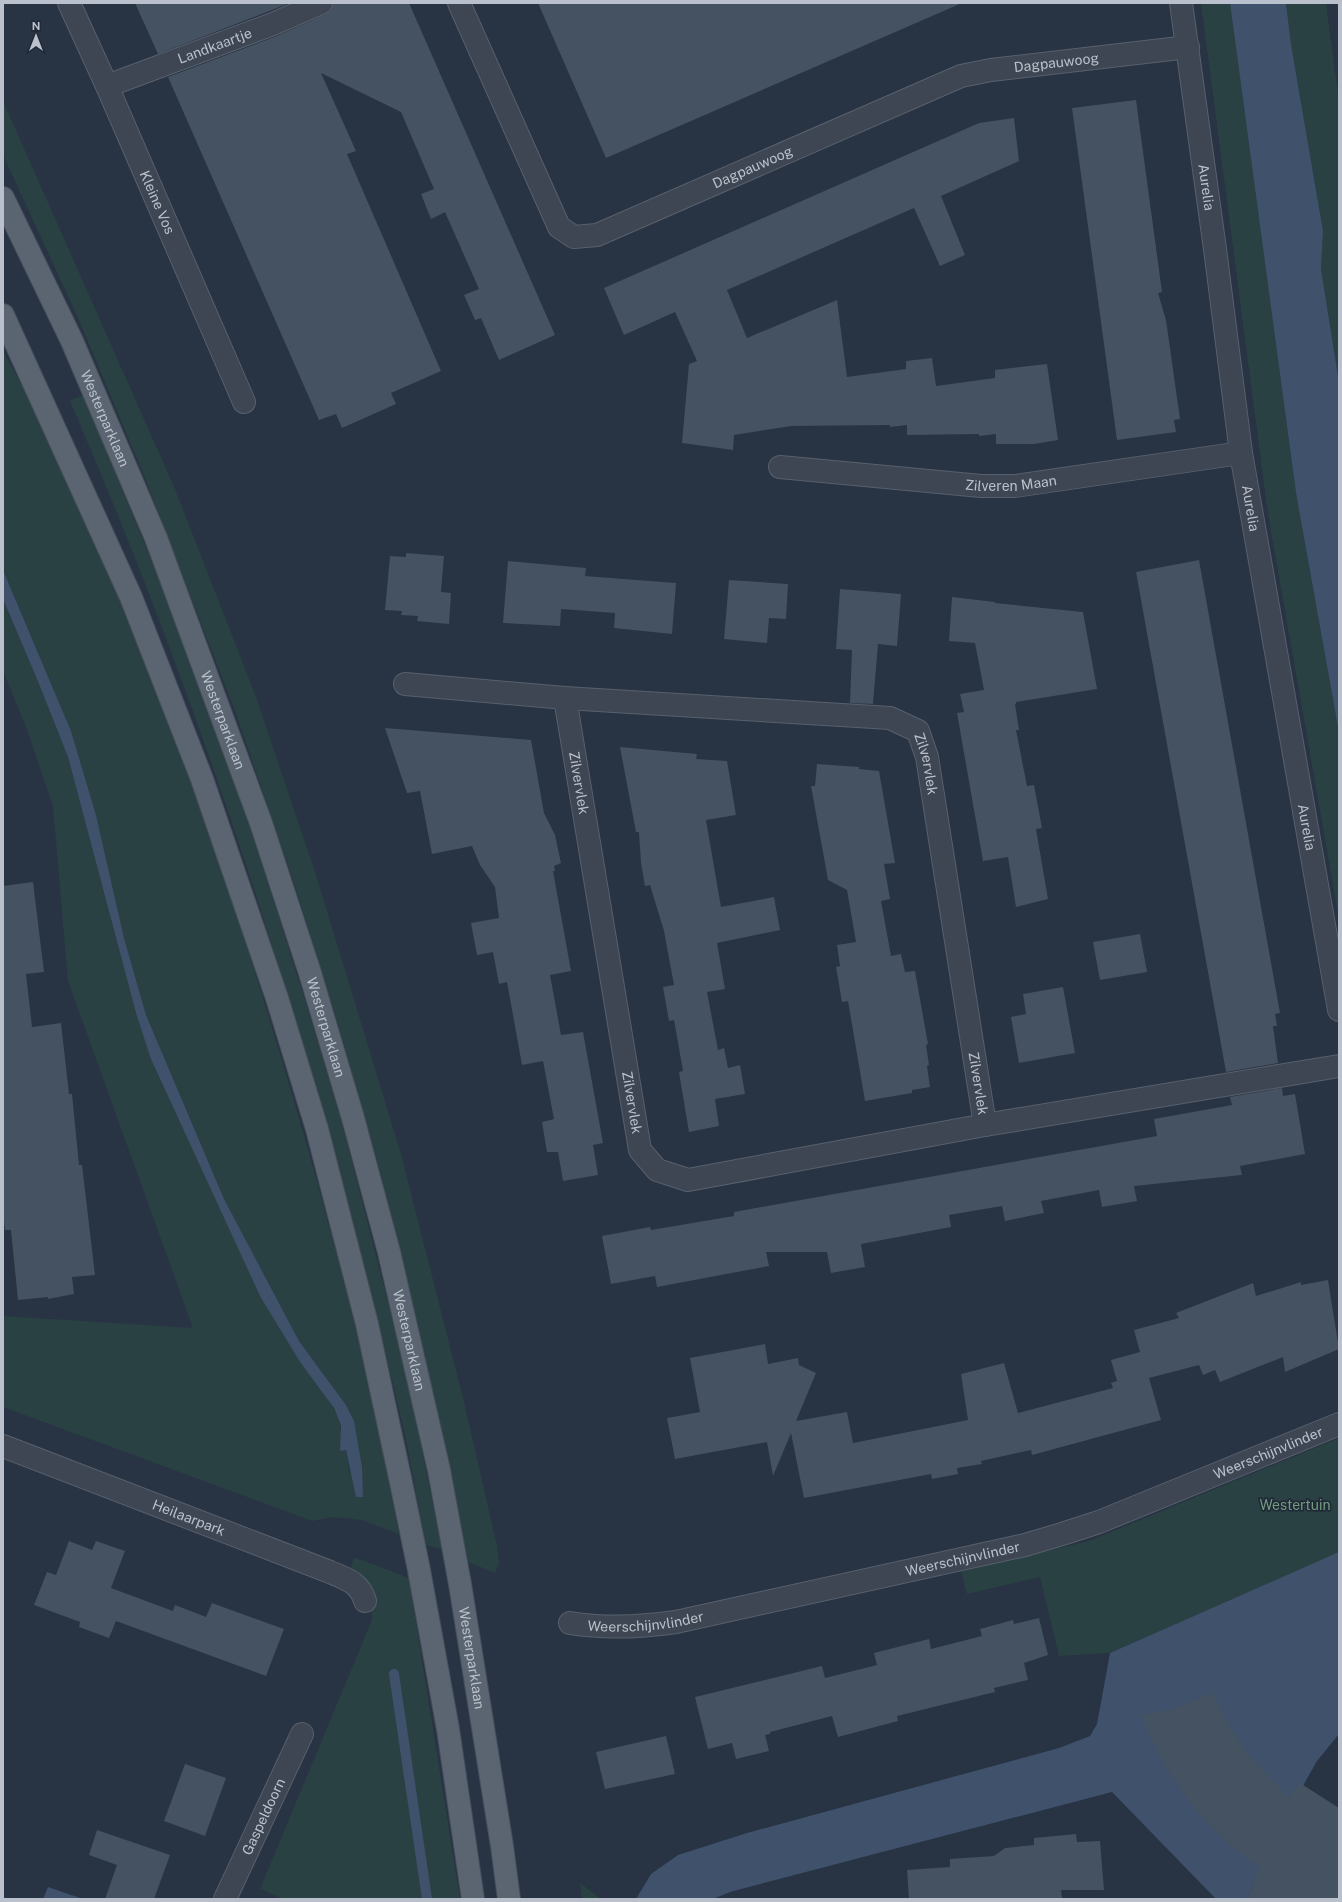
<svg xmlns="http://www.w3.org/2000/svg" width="1342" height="1902" font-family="'Public Sans',sans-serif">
<rect width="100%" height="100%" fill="#283343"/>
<path fill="#2a4144" d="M 1201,3 L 1230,3 L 1296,493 L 1339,733 L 1339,919 L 1268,514 Z
M 1286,3 L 1326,3 L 1339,101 L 1339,382 L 1321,269 L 1323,231 L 1291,44 Z
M 3,101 L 175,489 L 256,697 L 316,875 L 401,1154 L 464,1402 L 497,1546 L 499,1564 L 495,1573 L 468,1562 L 417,1320 L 377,1160 L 335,1014 L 293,880 L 235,711 L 145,478 L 79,320 L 3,155 Z
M 3,351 C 68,467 119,593 167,718 C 225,871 274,1027 318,1185 C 339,1263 361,1343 378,1423 C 386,1459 392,1497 399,1534 L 362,1520 L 333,1517 L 312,1521 L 3,1407 L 3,1316 L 193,1328 L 68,981 L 53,806 L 26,727 L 3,671 L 3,599 L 39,684 L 68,757 L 136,1013 L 300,1362 C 319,1388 349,1416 340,1451 L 346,1450 L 350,1475 L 354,1421 L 346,1405 L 299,1341 L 224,1199 L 146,1015 L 124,938 L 96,815 L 71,731 L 3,570 Z
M 83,395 L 170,605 L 210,711 L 245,811 L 304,997 L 342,1123 L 392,1318 L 418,1430 L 442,1549 L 426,1545 C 418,1506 412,1466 403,1427 C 381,1329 353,1232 326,1135 C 302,1050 279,964 251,880 C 198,718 138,558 70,401 Z
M 1339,1438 L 1339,1734 L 1276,1580 L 1110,1653 L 1059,1656 L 1040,1577 L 967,1594 L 961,1571 L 1089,1541 Z
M 354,1557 L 409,1578 L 460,1899 L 283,1899 L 260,1889 L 372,1620 C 371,1594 370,1587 351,1567 Z
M 580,1883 L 601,1899 L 582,1899 Z"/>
<path fill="#3f516b" d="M 1230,3 L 1286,3 L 1291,44 L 1323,231 L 1321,269 L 1339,382 L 1339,733 L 1296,493 Z
M 3,570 L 71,731 L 96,815 L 124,938 L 146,1015 L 224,1199 L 299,1341 L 346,1405 L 354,1421 L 362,1467 L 363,1497 L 356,1497 L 346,1450 L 340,1451 L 341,1426 L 334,1408 L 300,1362 L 260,1296 L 151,1059 L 136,1013 L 68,757 L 39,684 L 3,599 Z
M 1339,1552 L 1339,1734 L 1317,1761 L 1304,1784 L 1261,1868 L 1247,1899 L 1216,1899 L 1112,1792 L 730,1892 L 713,1899 L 636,1899 L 651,1874 L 678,1855 L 747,1833 L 1059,1748 L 1090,1736 L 1097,1724 L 1110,1653 Z
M 48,1887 L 83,1899 L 43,1899 Z"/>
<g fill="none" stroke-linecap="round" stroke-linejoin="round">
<path stroke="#3f516b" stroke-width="10" d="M 394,1674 L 427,1899"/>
</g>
<path fill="#455261" d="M 135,3 L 290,3 L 158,54 Z
M 333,3 L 409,3 L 555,335 L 499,360 L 481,318 L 475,320 L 464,295 L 479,289 L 445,212 L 431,219 L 421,194 L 434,189 L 401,112 L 321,73 L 356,151 L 347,154 L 441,371 L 391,393 L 396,404 L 342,428 L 336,414 L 319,420 L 168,77 L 277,36 L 326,14 L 331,10 Z
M 538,3 L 962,3 L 606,158 Z
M 1136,100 L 1162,292 L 1158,293 L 1166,320 L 1180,419 L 1174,420 L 1176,432 L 1117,440 L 1072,108 Z
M 1014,118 L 1019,161 L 941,196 L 965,255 L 940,266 L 914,208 L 727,290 L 747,338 L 837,300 L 847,377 L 906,369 L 906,361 L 932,358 L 936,386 L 995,378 L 995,370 L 1047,364 L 1058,440 L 1034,444 L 996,444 L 996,434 L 979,436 L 979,434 L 907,435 L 907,425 L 890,427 L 890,425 L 791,426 L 734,435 L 733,450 L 682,443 L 689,364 L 697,361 L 675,312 L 624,335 L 604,288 L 979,123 Z
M 406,553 L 444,556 L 441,592 L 451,593 L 449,624 L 417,621 L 418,616 L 401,615 L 402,611 L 385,610 L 390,556 L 406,557 Z
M 1199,560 L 1280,1013 L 1275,1014 L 1277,1026 L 1273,1026 L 1278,1063 L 1226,1072 L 1136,572 Z
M 508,561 L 586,568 L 585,576 L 676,583 L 672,634 L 614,628 L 615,613 L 561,609 L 560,626 L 503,623 Z
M 729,580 L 788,584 L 786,619 L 769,618 L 767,643 L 724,639 Z
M 840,589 L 901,594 L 897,646 L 878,644 L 873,704 L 850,703 L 852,650 L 836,649 Z
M 952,597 L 995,602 L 995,603 L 1083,612 L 1097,689 L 1016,702 L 1016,704 L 1015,704 L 1019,730 L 1016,730 L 1027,786 L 1034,785 L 1042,828 L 1036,829 L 1048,899 L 1016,907 L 1008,857 L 983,861 L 957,713 L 964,712 L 960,694 L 984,690 L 975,643 L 949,641 Z
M 385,728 L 531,740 L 544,813 L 555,835 L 561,863 L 554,866 L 555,871 L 553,871 L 571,971 L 550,975 L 561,1035 L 583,1032 L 603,1143 L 593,1145 L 598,1175 L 563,1181 L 558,1152 L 547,1152 L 542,1122 L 554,1119 L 543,1061 L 522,1065 L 507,982 L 499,984 L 493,952 L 477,955 L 471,923 L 499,918 L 495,887 L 480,865 L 472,846 L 432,854 L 420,791 L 407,793 Z
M 620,747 L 697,754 L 696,759 L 727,761 L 736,815 L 706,820 L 721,907 L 774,897 L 780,930 L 717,943 L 725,989 L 707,992 L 718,1050 L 724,1048 L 728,1068 L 740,1065 L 745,1094 L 715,1099 L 719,1126 L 689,1132 L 679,1072 L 683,1071 L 674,1020 L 669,1021 L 663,987 L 674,985 L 664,931 L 650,885 L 645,886 L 641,863 L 639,832 L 636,832 Z
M 817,764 L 859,767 L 859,769 L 879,771 L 895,863 L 884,864 L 890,899 L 881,901 L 891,956 L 901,954 L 905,972 L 915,971 L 928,1044 L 926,1045 L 929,1065 L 927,1066 L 930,1087 L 912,1090 L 912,1093 L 865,1101 L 848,1001 L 842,1002 L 836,967 L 840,966 L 837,945 L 856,942 L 847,890 L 828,880 L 811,786 L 815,786 Z
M 33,882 L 44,972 L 26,974 L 32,1027 L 61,1023 L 69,1094 L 72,1094 L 79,1165 L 82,1165 L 95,1275 L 72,1277 L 74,1294 L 48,1299 L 48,1297 L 18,1300 L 11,1230 L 5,1230 L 3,1212 L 3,886 Z
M 1140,934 L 1147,972 L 1100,980 L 1093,942 Z
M 1063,987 L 1075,1053 L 1019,1063 L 1011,1017 L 1026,1014 L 1023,994 Z
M 1282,1088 L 1283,1096 L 1295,1094 L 1305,1154 L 1240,1166 L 1242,1175 L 1134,1186 L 1137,1201 L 1102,1207 L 1099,1190 L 1041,1201 L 1044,1213 L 1005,1221 L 1002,1206 L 949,1215 L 951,1227 L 861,1244 L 865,1267 L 831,1273 L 827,1252 L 766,1252 L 769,1266 L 657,1287 L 655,1276 L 611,1284 L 602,1236 L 650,1227 L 651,1230 L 734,1216 L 734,1212 L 1157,1136 L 1154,1119 L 1232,1105 L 1230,1097 Z
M 1328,1280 L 1339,1349 L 1285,1372 L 1283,1357 L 1220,1382 L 1215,1370 L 1203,1375 L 1199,1365 L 1149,1378 L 1161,1420 L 1032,1455 L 1031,1450 L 981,1461 L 982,1464 L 957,1468 L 958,1474 L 932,1479 L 931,1474 L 804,1498 L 791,1433 L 773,1476 L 767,1442 L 675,1459 L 667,1418 L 700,1412 L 690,1358 L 765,1344 L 768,1364 L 798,1358 L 799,1365 L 816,1373 L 796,1421 L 847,1412 L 853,1443 L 968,1420 L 961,1374 L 1004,1363 L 1018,1413 L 1113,1388 L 1111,1383 L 1117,1381 L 1111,1360 L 1140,1352 L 1134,1330 L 1179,1318 L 1176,1313 L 1253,1283 L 1256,1296 L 1301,1282 L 1301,1285 Z
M 69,1541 L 92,1550 L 96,1541 L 125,1551 L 111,1588 L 173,1611 L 175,1605 L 206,1617 L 212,1603 L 284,1629 L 266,1676 L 116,1621 L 109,1638 L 79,1627 L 80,1622 L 34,1605 L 47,1572 L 56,1575 Z
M 1039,1618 L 1048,1655 L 1024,1663 L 1028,1680 L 994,1688 L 995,1692 L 897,1716 L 898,1721 L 838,1737 L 832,1716 L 770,1732 L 770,1734 L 765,1735 L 769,1751 L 736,1759 L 732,1743 L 708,1749 L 695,1697 L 822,1666 L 825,1678 L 877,1665 L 874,1653 L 929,1639 L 931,1649 L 982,1636 L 980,1629 L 1013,1620 L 1014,1624 Z
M 1213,1693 L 1229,1725 L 1248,1754 L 1289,1798 L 1300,1783 L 1339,1808 L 1339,1899 L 1247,1899 L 1260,1868 L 1229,1845 L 1210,1826 L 1193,1807 L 1170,1774 L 1157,1751 L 1141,1715 L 1173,1709 Z
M 666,1736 L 675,1774 L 605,1789 L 596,1752 Z
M 185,1764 L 226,1778 L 205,1836 L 164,1821 Z
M 97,1830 L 170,1855 L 154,1899 L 105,1899 L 117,1865 L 89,1855 Z
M 1076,1834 L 1077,1842 L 1100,1841 L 1104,1890 L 1061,1890 L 1062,1899 L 909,1899 L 907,1870 L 950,1867 L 950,1859 L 994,1856 L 1005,1848 L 1034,1845 L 1034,1838 Z"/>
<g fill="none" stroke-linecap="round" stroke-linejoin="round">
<g stroke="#58606d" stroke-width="24">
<g id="minor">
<path id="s1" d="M 69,3 L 107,86 L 244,402"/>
<path id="s2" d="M 459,3 L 559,227 L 574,237 L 597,235 L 961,76 L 991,70 L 1188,47"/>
<path id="s3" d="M 1181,3 L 1215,249 L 1241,453 L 1339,1010"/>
<path id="s4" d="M 107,86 L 273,24 L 321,3"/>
<path id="s5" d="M 780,467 L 981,486 L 1015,486 L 1241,453"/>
<path id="s6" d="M 405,684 L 565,698 L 890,718 L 918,731 L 927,757 L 985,1125"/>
<path id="s7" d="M 565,698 L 640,1150 L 657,1170 L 688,1180 L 985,1125 L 1339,1066"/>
<path id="s8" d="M 3,1446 L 330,1572 C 347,1579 360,1583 365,1601"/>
<path id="s9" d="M 570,1623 C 606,1629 641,1627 676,1622 L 1025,1545 L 1062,1534 L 1099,1522 L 1339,1424"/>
<path id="s10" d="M 225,1899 L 302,1734"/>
</g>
</g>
<g stroke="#464e5c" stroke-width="24">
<g id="major">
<path id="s11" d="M 3,198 L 72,341 L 156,538 L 261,823 L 310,973 L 353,1118 L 389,1252 L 439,1470 L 460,1584 L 502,1846 L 509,1899"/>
<path d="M 3,315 L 131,597 L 202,779 L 277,998 L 317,1129 L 367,1324 L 402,1487 L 419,1570 L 448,1729 L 473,1899"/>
</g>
</g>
<use href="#minor" stroke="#3d4652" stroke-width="22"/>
<use href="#major" stroke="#5b6572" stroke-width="22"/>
</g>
<g text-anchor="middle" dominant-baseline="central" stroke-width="3.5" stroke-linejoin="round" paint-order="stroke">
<g font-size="14" fill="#bac1cc" stroke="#212a38">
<text stroke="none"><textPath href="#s4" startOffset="115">Landkaartje</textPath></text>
<text stroke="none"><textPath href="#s2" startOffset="780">Dagpauwoog</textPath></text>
<text stroke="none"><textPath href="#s2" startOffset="456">Dagpauwoog</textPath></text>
<text stroke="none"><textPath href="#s3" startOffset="186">Aurelia</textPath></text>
<text stroke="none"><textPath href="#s1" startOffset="218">Kleine Vos</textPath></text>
<text stroke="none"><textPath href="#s11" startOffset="243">Westerparklaan</textPath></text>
<text stroke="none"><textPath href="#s5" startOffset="232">Zilveren Maan</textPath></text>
<text stroke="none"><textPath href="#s3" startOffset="510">Aurelia</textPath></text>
<text stroke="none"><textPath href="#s11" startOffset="567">Westerparklaan</textPath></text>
<text stroke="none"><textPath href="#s6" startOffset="551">Zilvervlek</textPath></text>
<text stroke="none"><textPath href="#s7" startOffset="86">Zilvervlek</textPath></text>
<text stroke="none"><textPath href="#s3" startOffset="834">Aurelia</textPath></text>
<text stroke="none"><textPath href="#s11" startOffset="891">Westerparklaan</textPath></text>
<text stroke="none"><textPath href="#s6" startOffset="875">Zilvervlek</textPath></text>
<text stroke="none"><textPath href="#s7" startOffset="410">Zilvervlek</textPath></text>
<text stroke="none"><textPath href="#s11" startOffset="1215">Westerparklaan</textPath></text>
<text stroke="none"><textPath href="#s9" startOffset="724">Weerschijnvlinder</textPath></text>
<text stroke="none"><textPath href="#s8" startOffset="199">Heilaarpark</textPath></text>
<text stroke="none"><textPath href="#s9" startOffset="400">Weerschijnvlinder</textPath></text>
<text stroke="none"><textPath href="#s9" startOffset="76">Weerschijnvlinder</textPath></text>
<text stroke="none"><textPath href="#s11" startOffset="1539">Westerparklaan</textPath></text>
<text stroke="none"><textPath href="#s10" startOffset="91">Gaspeldoorn</textPath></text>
</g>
<g font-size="14" fill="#729c7c" stroke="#212a38">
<text x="1295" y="1505">Westertuin</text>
</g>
</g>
<rect width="1342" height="1902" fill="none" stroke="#bac1cc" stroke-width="8"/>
<g transform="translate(36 36)" stroke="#212a38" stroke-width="3" paint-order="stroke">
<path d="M0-3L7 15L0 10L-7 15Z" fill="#bac1cc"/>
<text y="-6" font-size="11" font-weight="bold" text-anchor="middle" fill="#bac1cc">N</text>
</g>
</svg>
